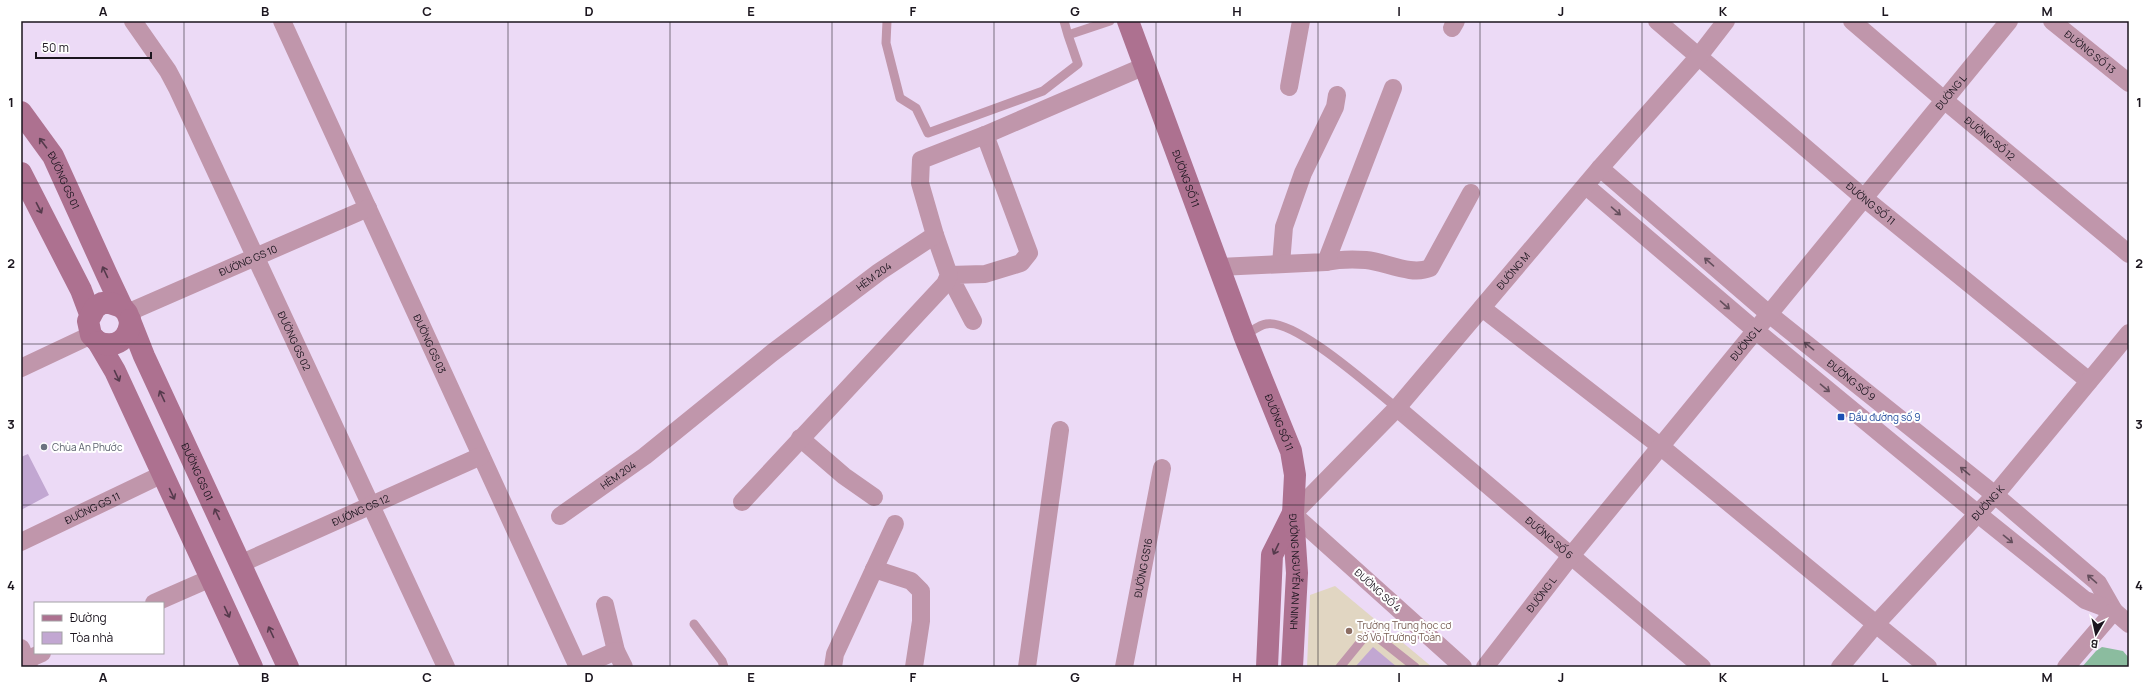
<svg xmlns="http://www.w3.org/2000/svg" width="2150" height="688" font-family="Manrope,sans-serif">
<rect width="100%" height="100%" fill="#ecdaf6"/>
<path fill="#e1d6c2" d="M 1335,586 L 1432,667 L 1307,667 L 1310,595 Z"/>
<path fill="#8bbc9f" d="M 2102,647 L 2123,651 L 2129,658 L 2129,667 L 2082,667 L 2096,651 Z"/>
<path fill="#c2a7d2" d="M 28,454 L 49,495 L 21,510 L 21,457 Z
M 1373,647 L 1397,667 L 1355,667 Z"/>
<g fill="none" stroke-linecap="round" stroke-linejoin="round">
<path stroke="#c096ab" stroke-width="9" d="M 887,21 L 886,43 L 900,98 L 916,108 L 928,133 L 1043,91 L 1078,64 L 1068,35 L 1110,21
M 1064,21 L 1068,35
M 1244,335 C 1251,332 1259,325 1266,324 C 1295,318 1373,389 1397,408
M 694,624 L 722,661 L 724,667
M 1340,667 L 1367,634 L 1372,633 L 1415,667"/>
<g stroke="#c096ab" stroke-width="18">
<path id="s1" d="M 133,21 L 168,71 L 177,88 L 446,667"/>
<path id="s2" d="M 282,21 L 578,667"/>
<path id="s3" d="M 1657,21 L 1864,198 L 2089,381"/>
<path id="s4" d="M 1852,21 L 1944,100 L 2129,254"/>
<path id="s5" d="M 2052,21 L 2129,83"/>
<path d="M 1452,28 L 1456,21"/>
<path d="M 1289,87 L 1301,21"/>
<path id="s6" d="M 1600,168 L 1769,314 L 1995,495 L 2098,583 L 2114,611"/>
<path d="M 1586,186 L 1755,330 L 1978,514 L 2085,600 L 2114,611 L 2129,624"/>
<path d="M 1326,262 C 1340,259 1353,259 1366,260 C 1386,262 1411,276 1430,268 L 1471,193"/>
<path d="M 1281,264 L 1284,227 L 1303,173 L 1335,107 L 1337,95"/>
<path d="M 1219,267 L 1326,262 L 1393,88"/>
<path d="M 1482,308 L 1660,446 L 1928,667"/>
<path id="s7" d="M 127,313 L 368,208"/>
<path d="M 973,321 L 949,275 L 985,274 L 1021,263 L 1029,253 L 985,135"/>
<path d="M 21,368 L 91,335"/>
<path id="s8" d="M 1397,408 L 1702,667"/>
<path d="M 800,438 L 844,476 L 874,497"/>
<path d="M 742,502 L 945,284 L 949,275 L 935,235"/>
<path id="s9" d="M 560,516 L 645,456 L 772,353 L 879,272 L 935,235 L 920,183 L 921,160 L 985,135 L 1145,66"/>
<path id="s10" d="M 21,542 L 163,474"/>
<path id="s11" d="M 240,564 L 481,456"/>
<path d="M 874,569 L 911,581 L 921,591 L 921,621 L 914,667"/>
<path d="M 154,603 L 211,578"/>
<path d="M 605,605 L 616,651 L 624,667"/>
<path d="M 21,648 L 29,667"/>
<path d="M 26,660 L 42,653"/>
<path d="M 579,667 L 616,651"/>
<path d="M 833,667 L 835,654 L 895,524"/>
<path d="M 1027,667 L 1060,430"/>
<path id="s12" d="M 1124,667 L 1162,468"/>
<path id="s13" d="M 1463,667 L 1293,514 L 1397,408 L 1600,168 L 1699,56 L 1726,21"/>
<path id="s14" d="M 1485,667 L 1570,557 L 2009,21"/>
<path id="s15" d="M 1840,667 L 1876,624 L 1995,495 L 2129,333"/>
<path d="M 2066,667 L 2114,611"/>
</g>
<g stroke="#ad7190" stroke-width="22">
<path id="s16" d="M 1128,21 L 1244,335 L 1291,451 L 1295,475 L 1293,514 L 1297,573 L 1292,667"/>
<path id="s17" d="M 21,112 L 53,156 L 107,275 L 122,307 L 127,313 L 144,356 L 288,667"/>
<path d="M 21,173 L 81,290 L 90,314"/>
<path d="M 122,307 L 110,303 L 102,303 L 95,308 L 88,321 L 91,335 L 98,342 L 115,371 L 252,667"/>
<path d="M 98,342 C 116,349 130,339 130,320"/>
<path d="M 1267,667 L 1272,555 L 1292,515"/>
</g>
</g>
<defs><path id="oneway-shaft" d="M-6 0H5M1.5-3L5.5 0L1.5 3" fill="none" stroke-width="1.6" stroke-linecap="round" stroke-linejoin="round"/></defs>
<g stroke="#553a4c">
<use href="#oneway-shaft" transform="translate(43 143) rotate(-127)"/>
<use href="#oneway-shaft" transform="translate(39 208) rotate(63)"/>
<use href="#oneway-shaft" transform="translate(105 272) rotate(-115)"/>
<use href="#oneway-shaft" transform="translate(117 376) rotate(65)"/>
<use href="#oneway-shaft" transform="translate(162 396) rotate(-115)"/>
<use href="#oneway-shaft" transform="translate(172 494) rotate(65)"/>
<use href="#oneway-shaft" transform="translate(217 514) rotate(-115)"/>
<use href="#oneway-shaft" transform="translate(1276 549) rotate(116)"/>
<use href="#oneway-shaft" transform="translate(227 612) rotate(65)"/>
<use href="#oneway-shaft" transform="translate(271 632) rotate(-115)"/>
</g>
<g stroke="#654f5d">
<use href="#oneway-shaft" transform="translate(1616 211) rotate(41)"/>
<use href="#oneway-shaft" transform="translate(1709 262) rotate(-139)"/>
<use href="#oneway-shaft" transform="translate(1725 305) rotate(41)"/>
<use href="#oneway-shaft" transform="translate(1809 346) rotate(-141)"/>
<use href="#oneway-shaft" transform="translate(1825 388) rotate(40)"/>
<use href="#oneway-shaft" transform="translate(1965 471) rotate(-141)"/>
<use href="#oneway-shaft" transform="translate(2008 539) rotate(39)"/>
<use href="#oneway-shaft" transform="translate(2092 579) rotate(-139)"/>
</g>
<path fill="none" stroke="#1b151e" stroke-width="1" stroke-opacity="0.55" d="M 184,21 L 184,667M 346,21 L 346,667M 508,21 L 508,667M 670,21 L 670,667M 832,21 L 832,667M 994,21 L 994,667M 1156,21 L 1156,667M 1318,21 L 1318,667M 1480,21 L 1480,667M 1642,21 L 1642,667M 1804,21 L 1804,667M 1966,21 L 1966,667M 21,183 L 2129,183M 21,344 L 2129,344M 21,505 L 2129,505"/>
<rect fill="#1a4fb4" stroke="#fff" stroke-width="1.5" x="1837" y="413" width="8" height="8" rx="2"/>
<circle fill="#6b7280" stroke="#fff" stroke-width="1.5" cx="44" cy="447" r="4"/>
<circle fill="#8d6e63" stroke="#fff" stroke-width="1.5" cx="1349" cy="631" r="4"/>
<g text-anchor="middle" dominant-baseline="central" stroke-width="4" stroke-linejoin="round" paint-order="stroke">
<g font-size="10" fill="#1b151e" stroke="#fff">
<text stroke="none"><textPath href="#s5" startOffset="49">ĐƯỜNG SỐ 13</textPath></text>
<text stroke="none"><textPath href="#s14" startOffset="740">ĐƯỜNG L</textPath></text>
<text stroke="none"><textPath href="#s4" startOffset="181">ĐƯỜNG SỐ 12</textPath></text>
<text stroke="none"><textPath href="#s16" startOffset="168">ĐƯỜNG SỐ 11</textPath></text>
<text stroke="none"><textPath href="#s17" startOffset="81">ĐƯỜNG GS 01</textPath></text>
<text stroke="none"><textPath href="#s3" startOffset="281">ĐƯỜNG SỐ 11</textPath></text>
<text stroke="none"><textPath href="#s7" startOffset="132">ĐƯỜNG GS 10</textPath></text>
<text stroke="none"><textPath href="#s13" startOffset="557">ĐƯỜNG M</textPath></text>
<text stroke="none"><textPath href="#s9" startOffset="395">HẺM 204</textPath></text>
<text stroke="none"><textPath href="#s1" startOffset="359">ĐƯỜNG GS 02</textPath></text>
<text stroke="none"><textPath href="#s14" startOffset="416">ĐƯỜNG L</textPath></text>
<text stroke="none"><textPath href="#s2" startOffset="355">ĐƯỜNG GS 03</textPath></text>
<text stroke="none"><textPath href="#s6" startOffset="329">ĐƯỜNG SỐ 9</textPath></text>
<text stroke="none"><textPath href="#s16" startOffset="429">ĐƯỜNG SỐ 11</textPath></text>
<text stroke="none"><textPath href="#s17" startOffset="402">ĐƯỜNG GS 01</textPath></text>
<text stroke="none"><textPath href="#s9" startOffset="71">HẺM 204</textPath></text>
<text stroke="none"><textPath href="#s15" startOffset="221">ĐƯỜNG K</textPath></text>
<text stroke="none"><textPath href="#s10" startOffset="79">ĐƯỜNG GS 11</textPath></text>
<text stroke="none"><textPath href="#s11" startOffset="132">ĐƯỜNG GS 12</textPath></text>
<text stroke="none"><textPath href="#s8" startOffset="200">ĐƯỜNG SỐ 6</textPath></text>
<text stroke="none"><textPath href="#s12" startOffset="101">ĐƯỜNG GS16</textPath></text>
<text stroke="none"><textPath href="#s16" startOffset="581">ĐƯỜNG NGUYỄN AN NINH</textPath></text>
<text transform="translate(1378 590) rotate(42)">ĐƯỜNG SỐ 4</text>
<text stroke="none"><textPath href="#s14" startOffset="92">ĐƯỜNG L</textPath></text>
</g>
<g font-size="10" fill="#164399" stroke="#fff" text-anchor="start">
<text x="1849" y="417">Đầu đường số 9</text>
</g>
<g font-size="10" fill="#5b616d" stroke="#fff" text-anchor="start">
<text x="52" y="447">Chùa An Phước</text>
</g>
<g font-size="10" fill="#785e54" stroke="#fff" text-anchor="start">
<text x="1357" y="625">Trường Trung học cơ<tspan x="1357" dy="12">sở Võ Trường Toản</tspan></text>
</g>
</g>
<rect width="2150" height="688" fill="none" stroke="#ffffff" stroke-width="44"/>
<rect x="34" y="602" width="130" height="52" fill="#ffffff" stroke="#a4a1a5"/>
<rect x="42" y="615" width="20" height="6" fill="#ad7190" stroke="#a4a1a5"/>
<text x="70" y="622" font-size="12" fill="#1b151e">Đường</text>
<rect x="42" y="632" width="20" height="12" fill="#c2a7d2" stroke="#a4a1a5"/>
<text x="70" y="642" font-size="12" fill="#1b151e">Tòa nhà</text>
<g transform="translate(2096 634) rotate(189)" stroke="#ffffff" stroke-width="3" paint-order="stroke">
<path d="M0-3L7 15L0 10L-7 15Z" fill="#1b151e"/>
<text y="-6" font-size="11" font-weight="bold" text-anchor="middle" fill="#1b151e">B</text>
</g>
<path d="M36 52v6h115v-6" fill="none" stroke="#1b151e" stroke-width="2"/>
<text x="42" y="52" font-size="12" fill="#1b151e" stroke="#ffffff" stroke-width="3" paint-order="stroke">50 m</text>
<rect x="22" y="22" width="2106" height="644" fill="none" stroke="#1b151e" stroke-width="1.5"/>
<g font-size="13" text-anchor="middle" font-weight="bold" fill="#1b151e">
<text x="103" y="16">A</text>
<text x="265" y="16">B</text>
<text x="427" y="16">C</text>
<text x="589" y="16">D</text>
<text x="751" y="16">E</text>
<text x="913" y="16">F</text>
<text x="1075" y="16">G</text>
<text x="1237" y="16">H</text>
<text x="1399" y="16">I</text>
<text x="1561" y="16">J</text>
<text x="1723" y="16">K</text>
<text x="1885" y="16">L</text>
<text x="2047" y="16">M</text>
<text x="11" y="107">1</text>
<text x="2139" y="107">1</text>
<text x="11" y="268">2</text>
<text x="2139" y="268">2</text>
<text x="11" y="429">3</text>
<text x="2139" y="429">3</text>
<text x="11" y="590">4</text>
<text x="2139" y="590">4</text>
<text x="103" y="682">A</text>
<text x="265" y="682">B</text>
<text x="427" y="682">C</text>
<text x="589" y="682">D</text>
<text x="751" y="682">E</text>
<text x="913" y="682">F</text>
<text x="1075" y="682">G</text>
<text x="1237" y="682">H</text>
<text x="1399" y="682">I</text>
<text x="1561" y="682">J</text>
<text x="1723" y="682">K</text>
<text x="1885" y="682">L</text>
<text x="2047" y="682">M</text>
</g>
</svg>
